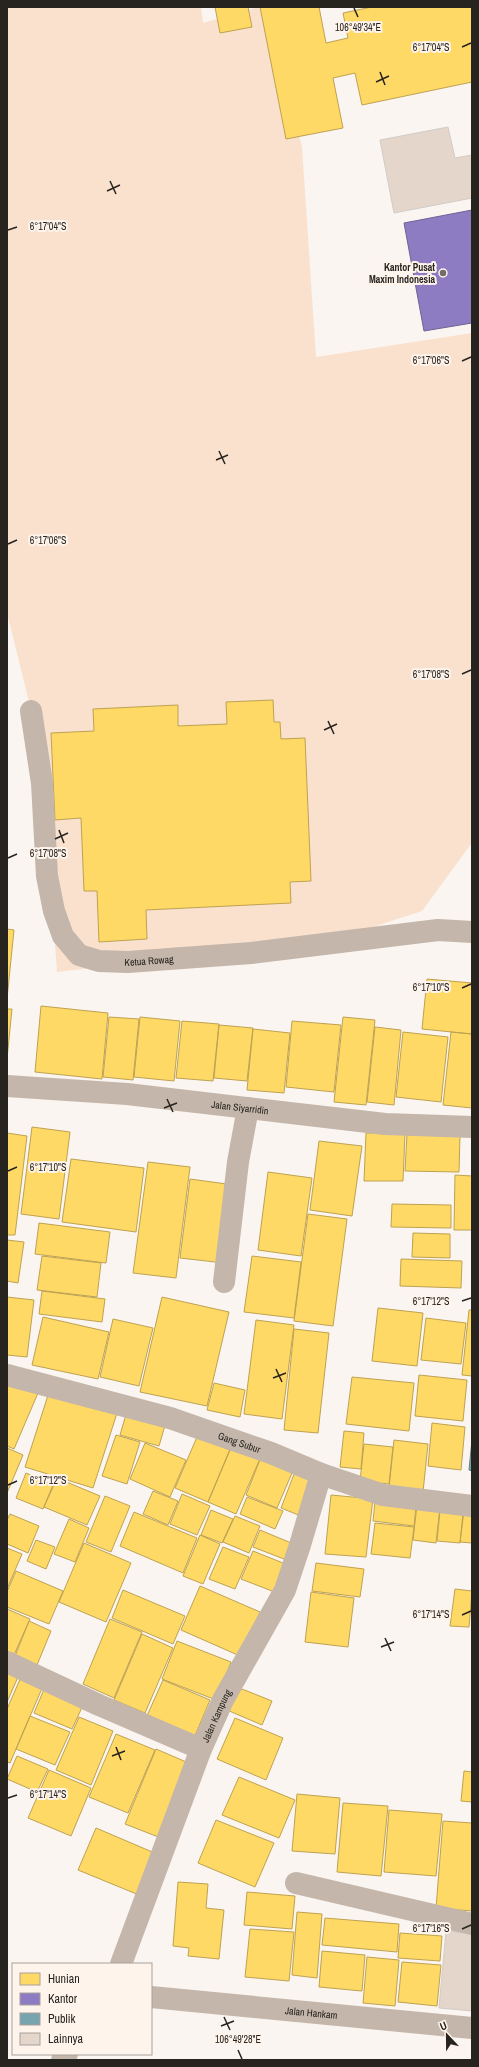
<svg xmlns="http://www.w3.org/2000/svg" width="479" height="2067" font-family="'Archivo Narrow',sans-serif">
<rect width="100%" height="100%" fill="#faf5f0"/>
<path fill="#f9e1ce" d="M 7,7 L 201,7 L 203,23 L 259,7 L 266,7 L 302,147 L 316,357 L 472,333 L 471,844 L 422,911 L 330,941 L 57,972 L 41,750 L 7,613 Z"/>
<path fill="#ffd966" stroke="#bea251" d="M 215,7 L 248,7 L 252,27 L 220,33 Z
M 260,7 L 319,7 L 326,43 L 348,38 L 343,13 L 372,7 L 472,7 L 472,82 L 362,105 L 355,73 L 333,78 L 343,128 L 286,139 Z
M 273,700 L 274,722 L 280,722 L 281,739 L 305,738 L 311,881 L 290,882 L 291,903 L 146,910 L 147,939 L 99,942 L 97,891 L 84,891 L 81,818 L 55,820 L 51,733 L 94,731 L 93,709 L 178,705 L 178,726 L 227,724 L 226,702 Z
M 7,929 L 14,930 L 7,999 Z
M 427,979 L 472,983 L 472,1034 L 422,1029 Z
M 41,1006 L 108,1013 L 102,1079 L 35,1072 Z
M 7,1009 L 12,1009 L 7,1059 Z
M 109,1017 L 139,1019 L 133,1080 L 103,1077 Z
M 140,1017 L 180,1021 L 174,1081 L 134,1077 Z
M 343,1017 L 375,1020 L 366,1105 L 334,1102 Z
M 182,1021 L 219,1024 L 213,1081 L 176,1078 Z
M 292,1021 L 341,1025 L 334,1092 L 286,1087 Z
M 219,1025 L 253,1028 L 247,1081 L 214,1078 Z
M 375,1027 L 401,1030 L 394,1105 L 367,1102 Z
M 253,1029 L 290,1033 L 284,1093 L 247,1090 Z
M 403,1032 L 448,1037 L 441,1102 L 396,1097 Z
M 451,1032 L 472,1034 L 472,1108 L 443,1105 Z
M 32,1127 L 70,1132 L 59,1219 L 21,1214 Z
M 7,1133 L 27,1136 L 15,1235 L 7,1235 Z
M 366,1133 L 405,1133 L 403,1181 L 364,1181 Z
M 407,1134 L 460,1135 L 459,1172 L 405,1171 Z
M 319,1141 L 362,1146 L 352,1216 L 310,1210 Z
M 71,1159 L 144,1168 L 136,1232 L 62,1222 Z
M 148,1162 L 190,1167 L 176,1278 L 133,1273 Z
M 268,1172 L 312,1178 L 301,1256 L 258,1250 Z
M 455,1175 L 472,1176 L 472,1230 L 454,1230 Z
M 190,1179 L 234,1185 L 224,1263 L 180,1258 Z
M 392,1204 L 451,1205 L 451,1228 L 391,1227 Z
M 308,1214 L 347,1219 L 333,1326 L 294,1321 Z
M 39,1223 L 110,1232 L 106,1263 L 35,1254 Z
M 413,1233 L 450,1234 L 450,1258 L 412,1257 Z
M 7,1240 L 24,1242 L 18,1283 L 7,1281 Z
M 42,1256 L 101,1263 L 97,1297 L 37,1290 Z
M 252,1256 L 301,1262 L 294,1318 L 244,1312 Z
M 401,1259 L 462,1261 L 461,1288 L 400,1286 Z
M 42,1291 L 105,1299 L 102,1322 L 39,1314 Z
M 7,1297 L 34,1300 L 27,1357 L 7,1355 Z
M 162,1297 L 229,1312 L 207,1406 L 140,1392 Z
M 378,1308 L 423,1313 L 417,1366 L 372,1361 Z
M 469,1310 L 472,1310 L 472,1376 L 462,1375 Z
M 43,1317 L 109,1332 L 98,1379 L 32,1365 Z
M 426,1318 L 466,1323 L 461,1364 L 421,1360 Z
M 113,1319 L 153,1328 L 139,1386 L 100,1377 Z
M 256,1320 L 294,1325 L 282,1419 L 244,1414 Z
M 294,1329 L 329,1333 L 318,1433 L 284,1430 Z
M 419,1375 L 467,1380 L 463,1421 L 415,1416 Z
M 352,1377 L 414,1383 L 409,1431 L 346,1424 Z
M 7,1379 L 38,1393 L 14,1449 L 7,1446 Z
M 214,1383 L 245,1390 L 240,1417 L 207,1410 Z
M 50,1389 L 118,1410 L 93,1488 L 25,1467 Z
M 127,1411 L 166,1422 L 159,1446 L 120,1435 Z
M 432,1423 L 465,1427 L 461,1470 L 428,1466 Z
M 344,1431 L 364,1433 L 361,1469 L 340,1467 Z
M 116,1435 L 140,1442 L 127,1484 L 102,1476 Z
M 197,1437 L 230,1450 L 208,1502 L 175,1488 Z
M 394,1440 L 428,1444 L 423,1492 L 389,1488 Z
M 233,1442 L 262,1454 L 236,1514 L 208,1502 Z
M 145,1443 L 186,1460 L 170,1497 L 130,1479 Z
M 364,1444 L 393,1447 L 389,1484 L 360,1481 Z
M 7,1448 L 23,1455 L 7,1493 Z
M 263,1452 L 295,1466 L 277,1508 L 246,1495 Z
M 296,1469 L 316,1476 L 301,1516 L 281,1508 Z
M 26,1473 L 53,1485 L 43,1509 L 16,1498 Z
M 57,1478 L 100,1496 L 87,1525 L 44,1507 Z
M 153,1491 L 178,1501 L 168,1525 L 143,1514 Z
M 182,1494 L 210,1506 L 197,1535 L 170,1524 Z
M 331,1495 L 373,1499 L 366,1557 L 325,1554 Z
M 105,1496 L 130,1506 L 111,1552 L 86,1542 Z
M 247,1497 L 283,1511 L 275,1529 L 240,1514 Z
M 375,1502 L 416,1506 L 414,1526 L 373,1521 Z
M 417,1505 L 440,1507 L 436,1543 L 413,1540 Z
M 211,1510 L 233,1519 L 222,1543 L 201,1535 Z
M 440,1511 L 463,1513 L 460,1543 L 437,1541 Z
M 464,1511 L 472,1512 L 472,1543 L 460,1542 Z
M 134,1512 L 197,1538 L 183,1573 L 120,1546 Z
M 10,1514 L 39,1526 L 28,1553 L 7,1544 L 7,1520 Z
M 235,1516 L 260,1526 L 249,1553 L 223,1542 Z
M 69,1519 L 89,1528 L 75,1562 L 54,1554 Z
M 375,1523 L 414,1527 L 410,1558 L 371,1554 Z
M 260,1530 L 296,1545 L 289,1561 L 253,1547 Z
M 200,1535 L 220,1544 L 203,1584 L 183,1576 Z
M 36,1540 L 55,1547 L 46,1569 L 27,1561 Z
M 84,1543 L 131,1563 L 106,1622 L 59,1602 Z
M 223,1547 L 249,1557 L 235,1589 L 209,1579 Z
M 7,1548 L 22,1554 L 7,1589 Z
M 253,1551 L 288,1565 L 277,1593 L 241,1579 Z
M 316,1563 L 364,1569 L 360,1597 L 312,1591 Z
M 16,1571 L 63,1591 L 49,1624 L 7,1607 L 7,1592 Z
M 200,1586 L 260,1612 L 240,1656 L 181,1630 Z
M 455,1589 L 472,1591 L 469,1627 L 450,1626 Z
M 123,1590 L 185,1616 L 173,1644 L 112,1618 Z
M 311,1592 L 354,1598 L 348,1647 L 305,1642 Z
M 7,1609 L 30,1619 L 14,1655 L 7,1652 Z
M 110,1619 L 142,1632 L 114,1698 L 83,1684 Z
M 29,1621 L 51,1631 L 37,1665 L 15,1656 Z
M 142,1634 L 173,1648 L 145,1713 L 114,1700 Z
M 177,1641 L 231,1662 L 216,1700 L 162,1679 Z
M 7,1673 L 18,1677 L 7,1702 Z
M 21,1677 L 43,1686 L 10,1763 L 7,1762 L 7,1709 Z
M 163,1680 L 210,1700 L 194,1738 L 146,1718 Z
M 45,1687 L 84,1703 L 72,1729 L 34,1713 Z
M 237,1687 L 272,1701 L 262,1725 L 227,1710 Z
M 30,1716 L 70,1732 L 55,1765 L 16,1749 Z
M 79,1717 L 113,1731 L 91,1785 L 56,1770 Z
M 235,1718 L 283,1738 L 266,1780 L 217,1759 Z
M 116,1734 L 155,1750 L 128,1813 L 89,1797 Z
M 156,1749 L 191,1764 L 161,1838 L 125,1824 Z
M 17,1756 L 48,1769 L 37,1792 L 7,1779 Z
M 49,1770 L 91,1788 L 71,1836 L 28,1818 Z
M 464,1771 L 472,1772 L 472,1802 L 461,1801 Z
M 239,1777 L 295,1800 L 279,1838 L 222,1815 Z
M 297,1794 L 340,1798 L 335,1854 L 292,1851 Z
M 343,1803 L 388,1806 L 381,1876 L 337,1872 Z
M 389,1810 L 442,1814 L 436,1876 L 384,1872 Z
M 216,1820 L 274,1843 L 255,1887 L 198,1863 Z
M 443,1821 L 472,1823 L 472,1911 L 436,1908 Z
M 96,1828 L 157,1854 L 139,1895 L 78,1870 Z
M 178,1882 L 208,1884 L 206,1908 L 224,1910 L 219,1959 L 188,1956 L 189,1948 L 173,1946 Z
M 247,1892 L 295,1896 L 292,1929 L 244,1925 Z
M 297,1912 L 322,1914 L 317,1978 L 292,1975 Z
M 325,1918 L 399,1924 L 397,1952 L 322,1945 Z
M 250,1929 L 294,1932 L 289,1981 L 245,1977 Z
M 400,1933 L 442,1936 L 440,1961 L 398,1958 Z
M 322,1951 L 365,1955 L 362,1991 L 319,1987 Z
M 367,1957 L 399,1960 L 395,2006 L 363,2003 Z
M 402,1962 L 441,1965 L 437,2006 L 398,2002 Z"/>
<path fill="#8e7cc3" stroke="#6f6192" d="M 472,210 L 472,323 L 424,331 L 404,223 Z"/>
<path fill="#76a5af" stroke="#5e7e84" d="M 472,1440 L 472,1471 L 469,1470 Z"/>
<path fill="#e4d6ca" stroke="#d1ccc8" d="M 448,127 L 455,158 L 472,155 L 472,198 L 394,213 L 380,140 Z
M 446,1931 L 472,1933 L 472,2011 L 439,2008 Z"/>
<g fill="none" stroke-linecap="round" stroke-linejoin="round">
<g stroke="#c4b6aa" stroke-width="22">
<path id="s1" d="M 31,711 L 42,783 L 47,876 L 54,911 L 63,936 L 79,955 L 99,961 L 128,962 L 251,953 L 438,930 L 472,932"/>
<path id="s2" d="M 7,1086 L 127,1094 L 385,1124 L 472,1127"/>
<path d="M 224,1282 L 238,1162 L 248,1108"/>
<path id="s3" d="M 7,1375 L 170,1418 L 271,1453 L 321,1474 L 383,1495 L 472,1506"/>
<path d="M 7,1662 L 99,1705 L 201,1749"/>
<path d="M 296,1883 L 472,1924"/>
<path id="s4" d="M 121,1964 L 201,1749 L 223,1700 L 285,1590 L 300,1545 L 321,1474"/>
<path id="s5" d="M 151,1997 L 472,2028"/>
<path d="M 62,2060 L 67,2054"/>
</g>
</g>
<path fill="none" stroke="#27231f" stroke-width="1.5" d="M 354,8 L 358,17M 462,47 L 471,43M 380,72 L 385,85M 376,82 L 389,76M 110,181 L 116,194M 107,191 L 120,185M 8,230 L 17,227M 462,361 L 471,357M 219,451 L 225,464M 216,460 L 228,455M 8,544 L 17,540M 462,674 L 471,670M 328,721 L 334,734M 324,730 L 337,724M 59,830 L 64,843M 55,839 L 68,833M 8,858 L 17,854M 462,988 L 471,984M 167,1099 L 173,1112M 164,1108 L 177,1103M 8,1171 L 17,1167M 462,1301 L 471,1298M 276,1369 L 282,1382M 273,1378 L 286,1373M 8,1485 L 17,1481M 462,1615 L 471,1611M 385,1638 L 391,1651M 381,1647 L 394,1642M 116,1747 L 121,1760M 112,1756 L 125,1751M 8,1798 L 17,1795M 462,1929 L 471,1925M 224,2017 L 230,2030M 221,2026 L 234,2021M 238,2050 L 242,2059"/>
<circle fill="#716c68" stroke="#fef4ec" stroke-width="1.5" cx="443" cy="273" r="4"/>
<g text-anchor="middle" dominant-baseline="central" stroke-width="4" stroke-linejoin="round" paint-order="stroke">
<g font-size="10" font-weight="bold" fill="#27231f" stroke="#fef4ec" text-anchor="end">
<text x="435" y="267">Kantor Pusat<tspan x="435" dy="12">Maxim Indonesia</tspan></text>
</g>
<g font-size="10" fill="#27231f" stroke="#fef4ec">
<text stroke="none"><textPath href="#s1" startOffset="324">Ketua Rowag</textPath></text>
<text stroke="none"><textPath href="#s2" startOffset="234">Jalan Siyarridin</textPath></text>
<text stroke="none"><textPath href="#s3" startOffset="242">Gang Subur</textPath></text>
<text stroke="none"><textPath href="#s4" startOffset="266">Jalan Kampung</textPath></text>
<text stroke="none"><textPath href="#s5" startOffset="161">Jalan Hankam</textPath></text>
</g>
</g>
<g font-size="10" text-anchor="middle" fill="#27231f" stroke="#fef4ec" stroke-width="4" stroke-linejoin="round" paint-order="stroke">
<text x="358" y="31">106°49'34"E</text>
<text x="431" y="51">6°17'04"S</text>
<text x="48" y="230">6°17'04"S</text>
<text x="431" y="364">6°17'06"S</text>
<text x="48" y="544">6°17'06"S</text>
<text x="431" y="678">6°17'08"S</text>
<text x="48" y="857">6°17'08"S</text>
<text x="431" y="991">6°17'10"S</text>
<text x="48" y="1171">6°17'10"S</text>
<text x="431" y="1305">6°17'12"S</text>
<text x="48" y="1484">6°17'12"S</text>
<text x="431" y="1618">6°17'14"S</text>
<text x="48" y="1798">6°17'14"S</text>
<text x="431" y="1932">6°17'16"S</text>
<text x="238" y="2043">106°49'28"E</text>
</g>
<rect width="479" height="2067" fill="none" stroke="#27231f" stroke-width="16"/>
<rect x="12" y="1963" width="140" height="92" fill="#fef4ec" stroke="#a8a09a"/>
<rect x="20" y="1973" width="20" height="12" fill="#ffd966" stroke="#a8a09a"/>
<text x="48" y="1983" font-size="12" fill="#27231f">Hunian</text>
<rect x="20" y="1993" width="20" height="12" fill="#8e7cc3" stroke="#a8a09a"/>
<text x="48" y="2003" font-size="12" fill="#27231f">Kantor</text>
<rect x="20" y="2013" width="20" height="12" fill="#76a5af" stroke="#a8a09a"/>
<text x="48" y="2023" font-size="12" fill="#27231f">Publik</text>
<rect x="20" y="2033" width="20" height="12" fill="#e4d6ca" stroke="#a8a09a"/>
<text x="48" y="2043" font-size="12" fill="#27231f">Lainnya</text>
<g transform="translate(447 2035) rotate(338)" stroke="#fef4ec" stroke-width="3" paint-order="stroke">
<path d="M0-3L7 15L0 10L-7 15Z" fill="#27231f"/>
<text y="-6" font-size="11" font-weight="bold" text-anchor="middle" fill="#27231f">U</text>
</g>
</svg>
